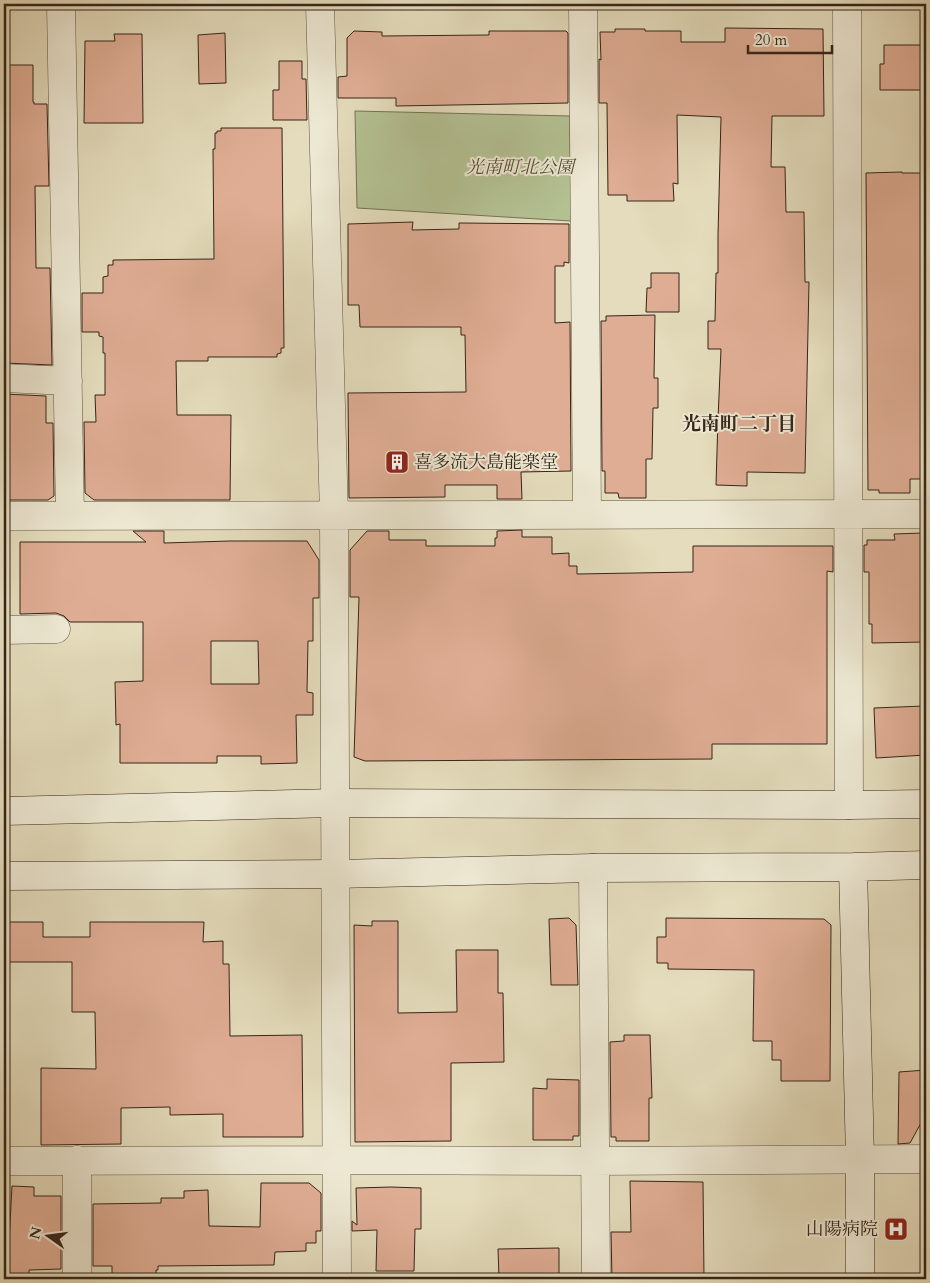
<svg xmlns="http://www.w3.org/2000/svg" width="930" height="1283" font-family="Cardo,'Noto Serif JP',serif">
<rect width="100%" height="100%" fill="#e4dcbc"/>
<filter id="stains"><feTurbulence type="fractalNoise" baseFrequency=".004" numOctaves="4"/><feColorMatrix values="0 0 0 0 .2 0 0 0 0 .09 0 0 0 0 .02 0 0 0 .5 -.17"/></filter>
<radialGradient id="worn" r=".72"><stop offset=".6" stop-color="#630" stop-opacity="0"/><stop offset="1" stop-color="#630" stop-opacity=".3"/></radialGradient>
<path fill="#b3c092" stroke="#747255" d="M 355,111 L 570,116 L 571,221 L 357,208 Z"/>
<path fill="#dfad94" stroke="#362518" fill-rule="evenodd" d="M 725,28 L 823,29 L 824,116 L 772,116 L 771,167 L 785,167 L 786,212 L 804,212 L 805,282 L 809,282 L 805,473 L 747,472 L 747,486 L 716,485 L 718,419 L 721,349 L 708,349 L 708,321 L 715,321 L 716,273 L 718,273 L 718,235 L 721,117 L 677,115 L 678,184 L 673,183 L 674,201 L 627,201 L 627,195 L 608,195 L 607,103 L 599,103 L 599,59 L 601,60 L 600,32 L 615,32 L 615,29 L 645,29 L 645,31 L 681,31 L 681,42 L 725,42 Z
M 354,31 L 382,32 L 382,36 L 489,35 L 489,31 L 566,31 L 568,33 L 568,103 L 396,106 L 396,98 L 338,98 L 338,77 L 347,76 L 347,38 Z
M 225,33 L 226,83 L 199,84 L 198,35 Z
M 114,34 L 142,34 L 143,123 L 84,123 L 85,41 L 115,41 Z
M 884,45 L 924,45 L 925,90 L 880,90 L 880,64 L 884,64 Z
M 279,61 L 302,61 L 302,79 L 306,79 L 307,120 L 273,120 L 273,90 L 279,90 Z
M 4,65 L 33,65 L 33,102 L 34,102 L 34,104 L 47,104 L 49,186 L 35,186 L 36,268 L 50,268 L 52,365 L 4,363 Z
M 221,128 L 282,128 L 284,348 L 281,348 L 281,353 L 277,354 L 277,357 L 208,357 L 208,361 L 176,361 L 177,415 L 231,415 L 230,500 L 94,500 L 85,493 L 84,422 L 96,422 L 95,395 L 105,395 L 105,353 L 103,353 L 103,337 L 99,336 L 99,332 L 82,332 L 82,293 L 103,293 L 103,277 L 108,276 L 108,265 L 113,265 L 113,260 L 214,259 L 213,149 L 215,149 L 215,133 L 217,133 L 217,131 L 221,131 Z
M 902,172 L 902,173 L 926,173 L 926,479 L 910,479 L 910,493 L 879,493 L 879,490 L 868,490 L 866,173 Z
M 413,222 L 412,230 L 459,229 L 459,223 L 569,224 L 569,263 L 564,262 L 564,266 L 555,266 L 555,323 L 570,322 L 571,471 L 521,472 L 522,499 L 497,499 L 497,485 L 445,485 L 445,497 L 349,498 L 348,393 L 466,392 L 465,335 L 461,335 L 461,327 L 360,327 L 359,305 L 348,305 L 348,224 Z
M 651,273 L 679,273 L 679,312 L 646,312 L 647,288 L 651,288 Z
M 655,315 L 654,378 L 658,378 L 658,408 L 653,408 L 652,459 L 646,459 L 646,498 L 619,498 L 618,493 L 605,493 L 605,471 L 602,471 L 601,321 L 606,321 L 606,316 Z
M 4,394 L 46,396 L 46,423 L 53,423 L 54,496 L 48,500 L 4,500 Z
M 522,530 L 522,537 L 552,537 L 552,554 L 569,553 L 569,566 L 577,566 L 577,574 L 693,572 L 693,546 L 833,546 L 833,572 L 827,571 L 827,744 L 712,744 L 712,759 L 365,761 L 354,757 L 359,597 L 350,597 L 350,550 L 367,531 L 389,531 L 389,540 L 426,540 L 426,546 L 495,546 L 495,538 L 497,538 L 497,531 Z
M 133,531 L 164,531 L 164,543 L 230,541 L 307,541 L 319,560 L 319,598 L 313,598 L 313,641 L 308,641 L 307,692 L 313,693 L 313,715 L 296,715 L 297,763 L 261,764 L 261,756 L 217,756 L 217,763 L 120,763 L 120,724 L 116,725 L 115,682 L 143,681 L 143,622 L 70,622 L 64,616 L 56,613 L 20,614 L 20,542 L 146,542 ZM 211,641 L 258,641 L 259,684 L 211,684 Z
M 924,533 L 925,642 L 872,643 L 872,624 L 869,624 L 869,572 L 864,572 L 864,545 L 867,545 L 867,540 L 895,540 L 894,534 Z
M 924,706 L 926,755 L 876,758 L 874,708 Z
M 569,918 L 576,925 L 578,985 L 551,985 L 549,919 Z
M 666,918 L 824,919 L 831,925 L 830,1081 L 781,1081 L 781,1060 L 772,1060 L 772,1041 L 753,1041 L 754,970 L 668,969 L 668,963 L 657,963 L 657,937 L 666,937 Z
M 372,921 L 398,921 L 398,1013 L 457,1012 L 456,950 L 498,950 L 498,993 L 503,993 L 504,1062 L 451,1063 L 451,1141 L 355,1142 L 354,925 L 372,926 Z
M 4,922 L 43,922 L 43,937 L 90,937 L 90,922 L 204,922 L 203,942 L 223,941 L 223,964 L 229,964 L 230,1036 L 302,1035 L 303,1137 L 223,1137 L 223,1114 L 170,1115 L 170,1107 L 121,1108 L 121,1144 L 41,1145 L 41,1068 L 96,1069 L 95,1012 L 72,1012 L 72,962 L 4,962 Z
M 624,1035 L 650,1035 L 652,1098 L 649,1098 L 649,1141 L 616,1141 L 616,1137 L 611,1137 L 610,1042 L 624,1041 Z
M 926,1070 L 926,1114 L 910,1143 L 898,1144 L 899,1072 Z
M 547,1079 L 579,1080 L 579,1136 L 573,1136 L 573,1140 L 533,1140 L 533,1088 L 547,1089 Z
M 630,1181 L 703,1182 L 704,1279 L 612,1279 L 611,1232 L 631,1232 Z
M 261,1183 L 309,1183 L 321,1193 L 321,1231 L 316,1231 L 316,1243 L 306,1243 L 306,1251 L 275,1252 L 274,1265 L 158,1266 L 158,1270 L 156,1270 L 156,1279 L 112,1279 L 112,1266 L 93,1266 L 93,1204 L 161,1203 L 161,1198 L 184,1198 L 184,1191 L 208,1190 L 209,1226 L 260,1227 Z
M 12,1186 L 34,1187 L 34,1196 L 61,1196 L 61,1269 L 29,1270 L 29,1279 L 7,1279 Z
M 391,1187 L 421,1188 L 421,1229 L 415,1229 L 414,1271 L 376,1271 L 377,1230 L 352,1231 L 352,1221 L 357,1225 L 356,1188 Z
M 559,1248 L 559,1278 L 499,1278 L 498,1249 Z"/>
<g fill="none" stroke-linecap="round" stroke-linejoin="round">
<g stroke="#625341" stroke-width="29">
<path id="street" d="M 61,4 L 70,516
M 320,4 L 334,516 L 337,1279
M 583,4 L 587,515
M 847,4 L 849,805
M 4,378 L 68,381
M 4,516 L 926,514
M 4,630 L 56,629
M 593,868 L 596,1279
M 77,1160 L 77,1279
M 4,1161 L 337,1160 L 594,1161 L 926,1159"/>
</g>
<g stroke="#362518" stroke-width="29">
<path id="secondary" d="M 4,811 L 335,803 L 849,805 L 926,804
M 853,867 L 860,1159 L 860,1279
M 4,876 L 335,874 L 593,868 L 853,867 L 926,865"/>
</g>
<use href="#street" stroke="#ede8d3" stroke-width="28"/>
<use href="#secondary" stroke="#ede8d3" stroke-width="28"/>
</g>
<defs>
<g id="building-square" transform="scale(1.25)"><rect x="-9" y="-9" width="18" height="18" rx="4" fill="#8f2418" stroke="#ede8d3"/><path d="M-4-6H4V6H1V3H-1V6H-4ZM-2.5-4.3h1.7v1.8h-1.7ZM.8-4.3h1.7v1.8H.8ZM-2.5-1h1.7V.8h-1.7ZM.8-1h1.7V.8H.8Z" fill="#fff"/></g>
<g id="hospital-square" transform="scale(1.25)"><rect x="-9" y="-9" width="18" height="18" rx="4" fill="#8f2418" stroke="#ede8d3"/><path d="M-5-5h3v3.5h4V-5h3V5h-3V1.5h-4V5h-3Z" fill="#fff"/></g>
</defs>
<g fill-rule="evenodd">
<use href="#building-square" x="397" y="462"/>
<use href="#hospital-square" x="896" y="1229"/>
</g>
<g text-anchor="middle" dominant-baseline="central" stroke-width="4" stroke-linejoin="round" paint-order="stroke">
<g font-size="18" font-style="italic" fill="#554c36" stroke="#ede8d3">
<text x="520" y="167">光南町北公園</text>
</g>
<g font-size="18" fill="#362518" stroke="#ede8d3" text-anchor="start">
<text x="414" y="462">喜多流大島能楽堂</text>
<text x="878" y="1229" text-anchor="end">山陽病院</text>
</g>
<g font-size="19" font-weight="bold" fill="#362518" stroke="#ede8d3">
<text x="739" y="424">光南町二丁目</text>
</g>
</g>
<rect width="930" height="1283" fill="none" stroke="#e4dcbc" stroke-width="20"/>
<rect x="5" y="5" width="920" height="1273" fill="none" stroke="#362518" stroke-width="2.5"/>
<rect x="10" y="10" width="910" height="1263" fill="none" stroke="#362518"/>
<g transform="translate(48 1236) rotate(284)" stroke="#ede8d3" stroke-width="4" paint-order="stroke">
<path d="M0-4L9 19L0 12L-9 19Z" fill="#362518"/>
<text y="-8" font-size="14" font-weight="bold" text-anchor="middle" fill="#362518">N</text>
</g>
<path d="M748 45v8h84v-8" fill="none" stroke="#362518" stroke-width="2.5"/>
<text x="755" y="45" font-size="15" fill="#362518" stroke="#ede8d3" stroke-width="4" paint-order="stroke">20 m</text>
<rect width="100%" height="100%" filter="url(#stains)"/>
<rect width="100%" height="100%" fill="url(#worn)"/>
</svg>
